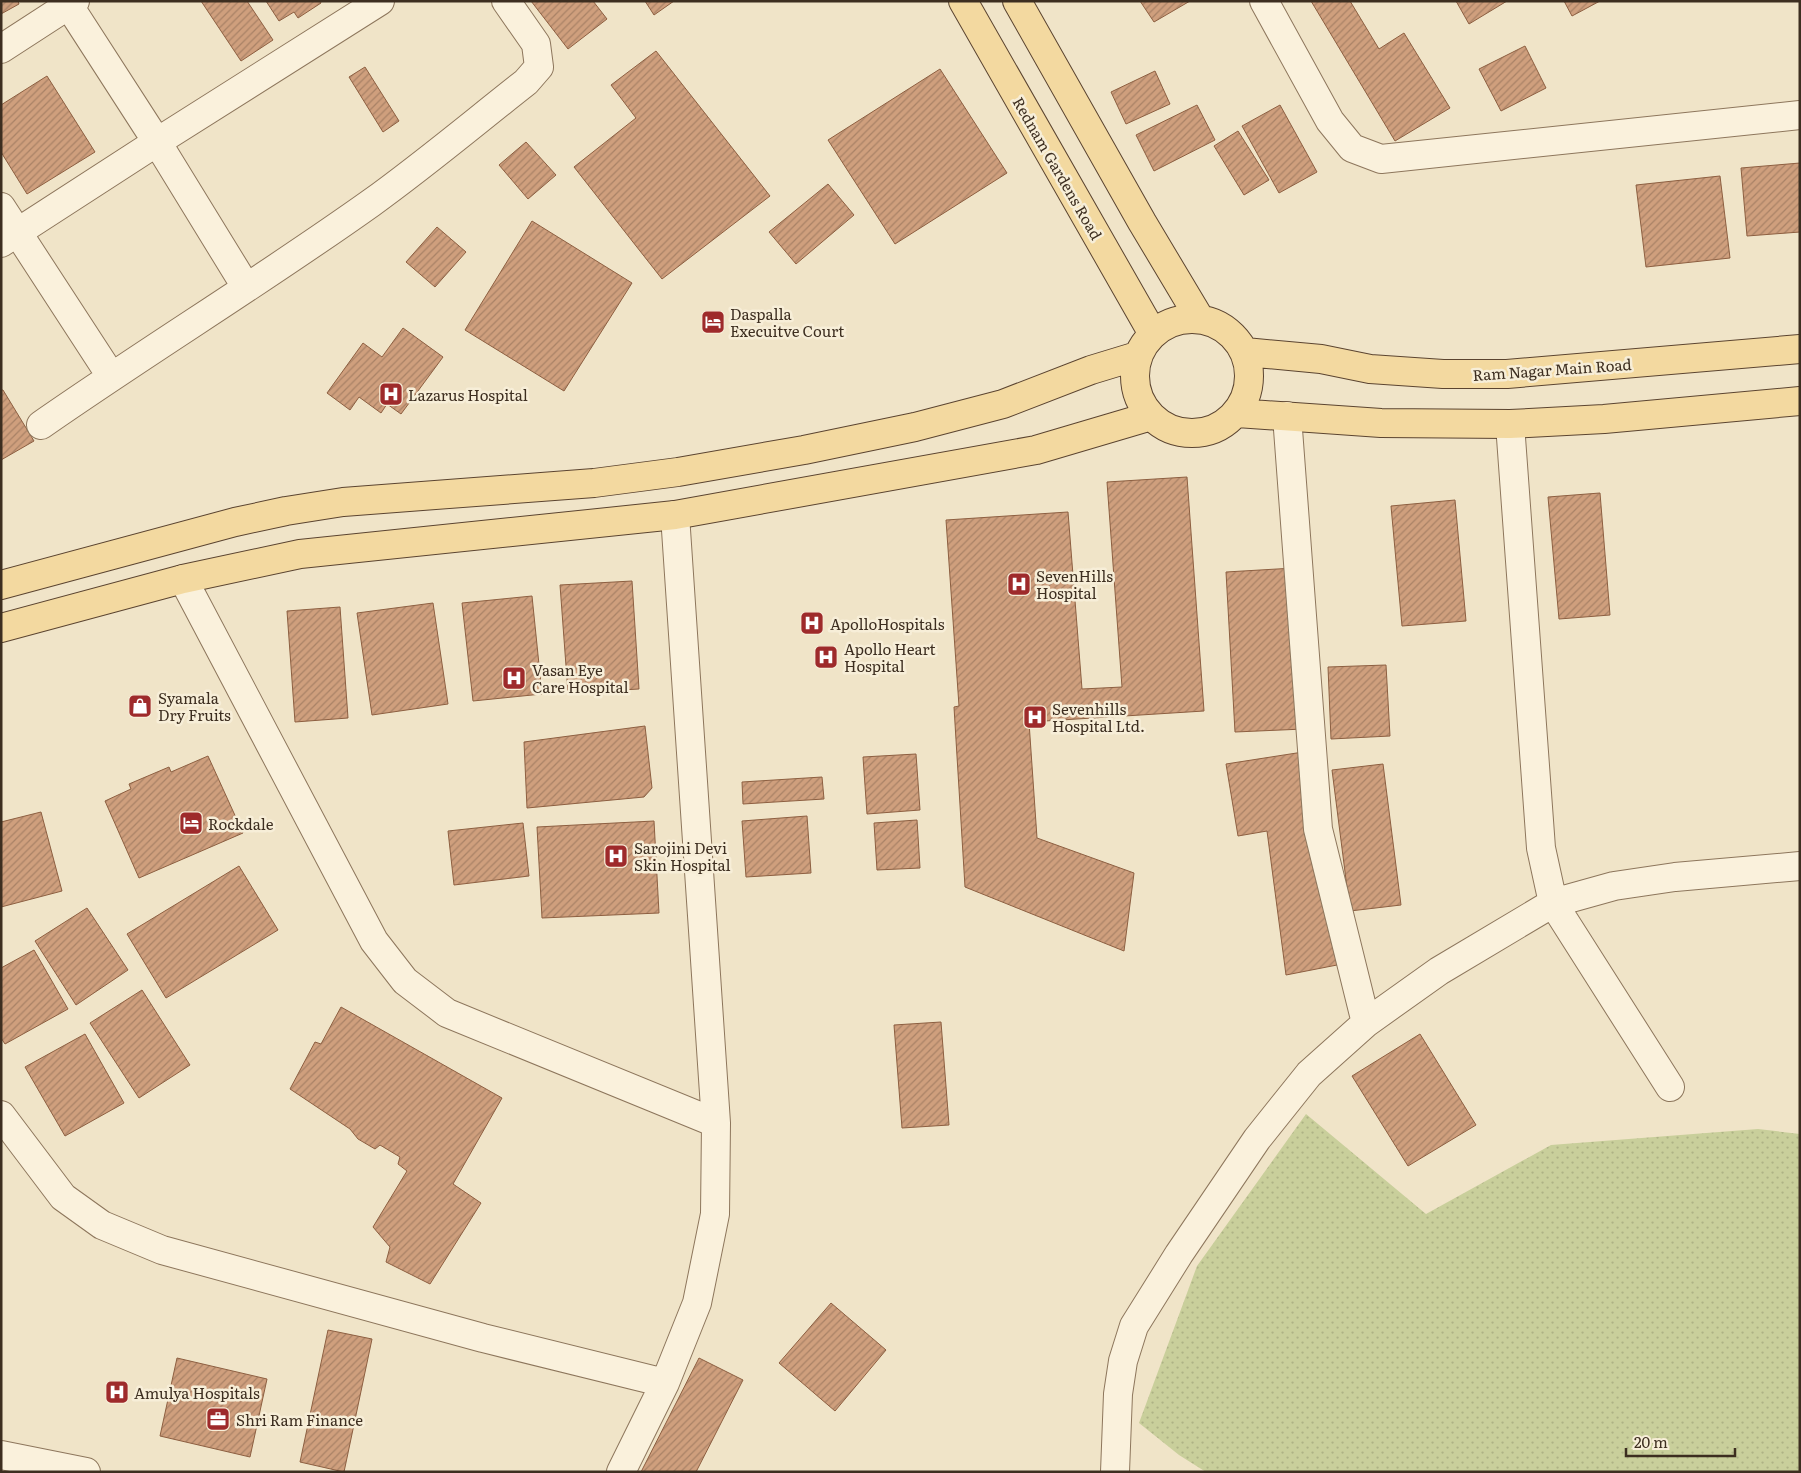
<svg xmlns="http://www.w3.org/2000/svg" width="1801" height="1473" font-family="Literata,serif">
<defs>
<pattern id="grass-dots" width="8" height="8" patternUnits="userSpaceOnUse" patternTransform="scale(1.25)"><rect width="8" height="8" fill="#c9cf9b"/><path d="M2 2h.1M6 6h.1" fill="none" stroke="#aeb285" stroke-width="1.8" stroke-linecap="round"/></pattern>
<pattern id="building-hatch" width="6" height="6" patternUnits="userSpaceOnUse" patternTransform="scale(1.25)"><rect width="6" height="6" fill="#cf9f7d"/><path d="M-1 1l2-2M0 6l6-6M5 7l2-2" fill="none" stroke="#a98266"/></pattern>
</defs>
<rect width="100%" height="100%" fill="#f0e4c8"/>
<path fill="url(#grass-dots)" d="M 1306,1114 L 1426,1214 L 1551,1145 L 1758,1129 L 1800,1134 L 1800,1472 L 1206,1472 L 1179,1455 L 1139,1423 L 1197,1266 Z"/>
<path fill="url(#building-hatch)" stroke="#8d5f41" d="M 1,1 L 18,1 L 19,4 L 1,14 Z
M 201,1 L 247,1 L 273,40 L 241,61 Z
M 266,1 L 320,1 L 321,3 L 298,18 L 294,12 L 279,21 Z
M 531,1 L 593,1 L 607,19 L 568,49 Z
M 645,1 L 674,1 L 654,15 Z
M 1140,1 L 1190,1 L 1154,22 Z
M 1311,1 L 1350,1 L 1379,49 L 1404,33 L 1450,108 L 1395,141 Z
M 1456,1 L 1507,1 L 1469,24 Z
M 1564,1 L 1600,1 L 1572,16 Z
M 1525,46 L 1546,88 L 1501,111 L 1479,69 Z
M 656,51 L 770,196 L 662,279 L 574,167 L 636,118 L 611,85 Z
M 365,67 L 399,121 L 383,132 L 349,77 Z
M 940,69 L 1007,173 L 895,244 L 828,140 Z
M 1155,71 L 1170,104 L 1126,124 L 1111,92 Z
M 47,76 L 95,152 L 27,194 L 1,152 L 1,105 Z
M 1197,105 L 1215,140 L 1154,171 L 1136,135 Z
M 1280,105 L 1317,172 L 1279,193 L 1242,126 Z
M 1238,131 L 1269,180 L 1244,195 L 1214,146 Z
M 526,142 L 556,175 L 528,199 L 499,165 Z
M 1800,163 L 1800,232 L 1747,236 L 1741,168 Z
M 1720,176 L 1730,258 L 1646,267 L 1636,185 Z
M 828,184 L 854,215 L 796,264 L 769,232 Z
M 532,221 L 632,283 L 564,391 L 465,330 Z
M 437,227 L 466,252 L 435,287 L 406,262 Z
M 403,328 L 443,357 L 401,414 L 387,404 L 381,413 L 359,397 L 350,410 L 327,393 L 363,343 L 382,357 Z
M 1,390 L 3,390 L 34,441 L 1,460 Z
M 1187,477 L 1204,711 L 1029,722 L 1037,838 L 1134,873 L 1124,951 L 965,887 L 954,707 L 959,706 L 946,520 L 1068,512 L 1082,689 L 1122,687 L 1107,482 Z
M 1600,493 L 1610,615 L 1559,619 L 1548,497 Z
M 1455,500 L 1466,621 L 1402,626 L 1391,506 Z
M 1294,568 L 1304,729 L 1235,732 L 1226,572 Z
M 632,581 L 639,689 L 568,693 L 560,585 Z
M 532,596 L 542,694 L 473,701 L 462,603 Z
M 433,603 L 448,704 L 372,715 L 357,613 Z
M 340,607 L 348,718 L 295,722 L 287,611 Z
M 1386,665 L 1390,736 L 1331,739 L 1328,667 Z
M 645,726 L 652,788 L 644,797 L 527,808 L 524,742 Z
M 1303,752 L 1337,965 L 1286,975 L 1267,831 L 1238,836 L 1226,764 Z
M 916,754 L 920,810 L 867,814 L 863,757 Z
M 208,756 L 243,833 L 139,878 L 105,801 L 131,789 L 129,784 L 169,767 L 171,772 Z
M 1383,764 L 1401,905 L 1350,911 L 1332,770 Z
M 822,777 L 824,799 L 743,804 L 742,782 Z
M 41,812 L 62,891 L 1,907 L 1,822 Z
M 807,816 L 811,873 L 746,877 L 742,821 Z
M 917,820 L 920,868 L 877,870 L 874,823 Z
M 654,821 L 659,913 L 542,918 L 537,827 Z
M 523,823 L 529,876 L 454,885 L 448,831 Z
M 239,866 L 278,930 L 166,998 L 127,934 Z
M 87,908 L 128,970 L 76,1005 L 35,941 Z
M 34,950 L 68,1009 L 5,1044 L 1,1038 L 1,968 Z
M 142,990 L 190,1065 L 139,1098 L 90,1023 Z
M 341,1007 L 502,1098 L 453,1184 L 481,1203 L 430,1284 L 386,1262 L 390,1247 L 373,1227 L 407,1171 L 398,1164 L 400,1157 L 380,1145 L 375,1149 L 358,1139 L 350,1129 L 290,1089 L 315,1042 L 321,1044 Z
M 941,1022 L 949,1125 L 902,1128 L 894,1025 Z
M 85,1034 L 124,1103 L 65,1136 L 25,1067 Z
M 1420,1034 L 1476,1125 L 1408,1166 L 1352,1076 Z
M 831,1303 L 886,1350 L 835,1411 L 779,1363 Z
M 328,1330 L 372,1339 L 344,1472 L 300,1462 Z
M 177,1358 L 267,1379 L 250,1457 L 160,1436 Z
M 699,1358 L 743,1380 L 696,1472 L 641,1472 Z"/>
<g fill="none" stroke-linecap="round" stroke-linejoin="round">
<g stroke="#8d765c" stroke-width="30">
<path id="minor" d="M 66,1 L 157,142 L 246,287
M 1264,1 L 1330,121 L 1352,148 L 1381,159 L 1800,115
M 1,49 L 75,1
M 1,207 L 111,376
M 1,243 L 157,142 L 380,1
M 1287,416 L 1318,829 L 1366,1023
M 1510,424 L 1541,848 L 1553,903 L 1614,886 L 1675,877 L 1800,866
M 41,425 C 150,349 263,280 371,203 C 424,165 475,122 526,82 L 539,67 L 536,44 L 506,1
M 183,579 L 374,941 L 405,981 L 447,1013 L 716,1123
M 1,1115 L 63,1197 L 102,1225 L 162,1250 L 483,1338 L 665,1383
M 1,1455 L 86,1472
M 621,1472 L 665,1383 L 697,1303 L 715,1214 L 716,1123 L 675,515
M 1115,1472 L 1118,1394 L 1123,1361 L 1134,1326 L 1179,1254 L 1257,1139 L 1309,1074 L 1366,1023 L 1439,971 L 1553,903 L 1670,1087"/>
</g>
<g stroke="#5b4430" stroke-width="30">
<path id="major" d="M 963,1 L 1153,334
M 1017,1 L 1142,222 L 1200,319
M1135 376a57 57 0 1 1 114 0a57 57 0 1 1-114 0Z
M 1245,352 L 1321,359 L 1370,369 L 1443,374 L 1507,374 L 1800,349
M 1237,413 L 1381,423 L 1510,424 L 1604,419 L 1800,401
M 1,585 L 235,522 L 286,511 L 343,502 L 594,483 L 678,472 L 804,450 L 915,427 L 1003,404 L 1091,370 L 1137,356
M 1,628 L 183,579 L 300,554 L 675,515 L 1036,450 L 1151,416"/>
</g>
<use href="#minor" stroke="#faf1dc" stroke-width="28"/>
<use href="#major" stroke="#f3d9a0" stroke-width="28"/>
</g>
<defs>
<g id="hotel-square" transform="scale(1.25)"><rect x="-9" y="-9" width="18" height="18" rx="4" fill="#9e2a2b" stroke="#f7eed8"/><path d="M-6-4.5h1.5V1H6V5H4.5V3h-9V5H-6ZM-4 0a1.8 1.8 0 1 1 3.6 0ZM.5 0V-2.5h3Q6-2.5 6 0Z" fill="#fff"/></g>
<g id="hospital-square" transform="scale(1.25)"><rect x="-9" y="-9" width="18" height="18" rx="4" fill="#9e2a2b" stroke="#f7eed8"/><path d="M-5-5h3v3.5h4V-5h3V5h-3V1.5h-4V5h-3Z" fill="#fff"/></g>
<g id="shop-square" transform="scale(1.25)"><rect x="-9" y="-9" width="18" height="18" rx="4" fill="#9e2a2b" stroke="#f7eed8"/><path d="M-5-2.5h2.3a2.7 3.5 0 0 1 5.4 0H5L5.5 6h-11ZM-1.5-2.5h3a1.5 2.3 0 0 0-3 0Z" fill="#fff"/></g>
<g id="office-square" transform="scale(1.25)"><rect x="-9" y="-9" width="18" height="18" rx="4" fill="#9e2a2b" stroke="#f7eed8"/><path d="M-6-3h4V-5.5h4V-3h4V5H-6ZM-1-4.5V-3h2v-1.5ZM-6 0V1H6V0Z" fill="#fff"/></g>
</defs>
<g fill-rule="evenodd">
<use href="#hotel-square" x="713" y="322"/>
<use href="#hospital-square" x="391" y="394"/>
<use href="#hospital-square" x="1019" y="584"/>
<use href="#hospital-square" x="812" y="623"/>
<use href="#hospital-square" x="826" y="657"/>
<use href="#hospital-square" x="514" y="678"/>
<use href="#shop-square" x="140" y="706"/>
<use href="#hospital-square" x="1035" y="717"/>
<use href="#hotel-square" x="191" y="823"/>
<use href="#hospital-square" x="616" y="856"/>
<use href="#hospital-square" x="117" y="1392"/>
<use href="#office-square" x="218" y="1419"/>
</g>
<g text-anchor="middle" dominant-baseline="central" stroke-width="5" stroke-linejoin="round" paint-order="stroke">
<g font-size="15" fill="#3d2e20" stroke="#f7eed8">
<text transform="translate(1058 168) rotate(60)">Rednam Gardens Road</text>
<text transform="translate(1552 369) rotate(-4)">Ram Nagar Main Road</text>
</g>
<g font-size="15" fill="#3d2e20" stroke="#f7eed8" text-anchor="start">
<text x="730" y="313">Daspalla<tspan x="730" dy="17">Execuitve Court</tspan></text>
<text x="408" y="394">Lazarus Hospital</text>
<text x="1036" y="575">SevenHills<tspan x="1036" dy="17">Hospital</tspan></text>
<text x="830" y="623">ApolloHospitals</text>
<text x="844" y="648">Apollo Heart<tspan x="844" dy="17">Hospital</tspan></text>
<text x="532" y="669">Vasan Eye<tspan x="532" dy="17">Care Hospital</tspan></text>
<text x="158" y="697">Syamala<tspan x="158" dy="17">Dry Fruits</tspan></text>
<text x="1052" y="708">Sevenhills<tspan x="1052" dy="17">Hospital Ltd.</tspan></text>
<text x="208" y="823">Rockdale</text>
<text x="634" y="847">Sarojini Devi<tspan x="634" dy="17">Skin Hospital</tspan></text>
<text x="134" y="1392">Amulya Hospitals</text>
<text x="236" y="1419">Shri Ram Finance</text>
</g>
</g>
<rect width="1801" height="1473" fill="none" stroke="#3d2e20" stroke-width="5"/>
<path d="M1626 1448v8h109v-8" fill="none" stroke="#3d2e20" stroke-width="2.5"/>
<text x="1634" y="1448" font-size="15" fill="#3d2e20" stroke="#f7eed8" stroke-width="4" paint-order="stroke">20 m</text>
</svg>
